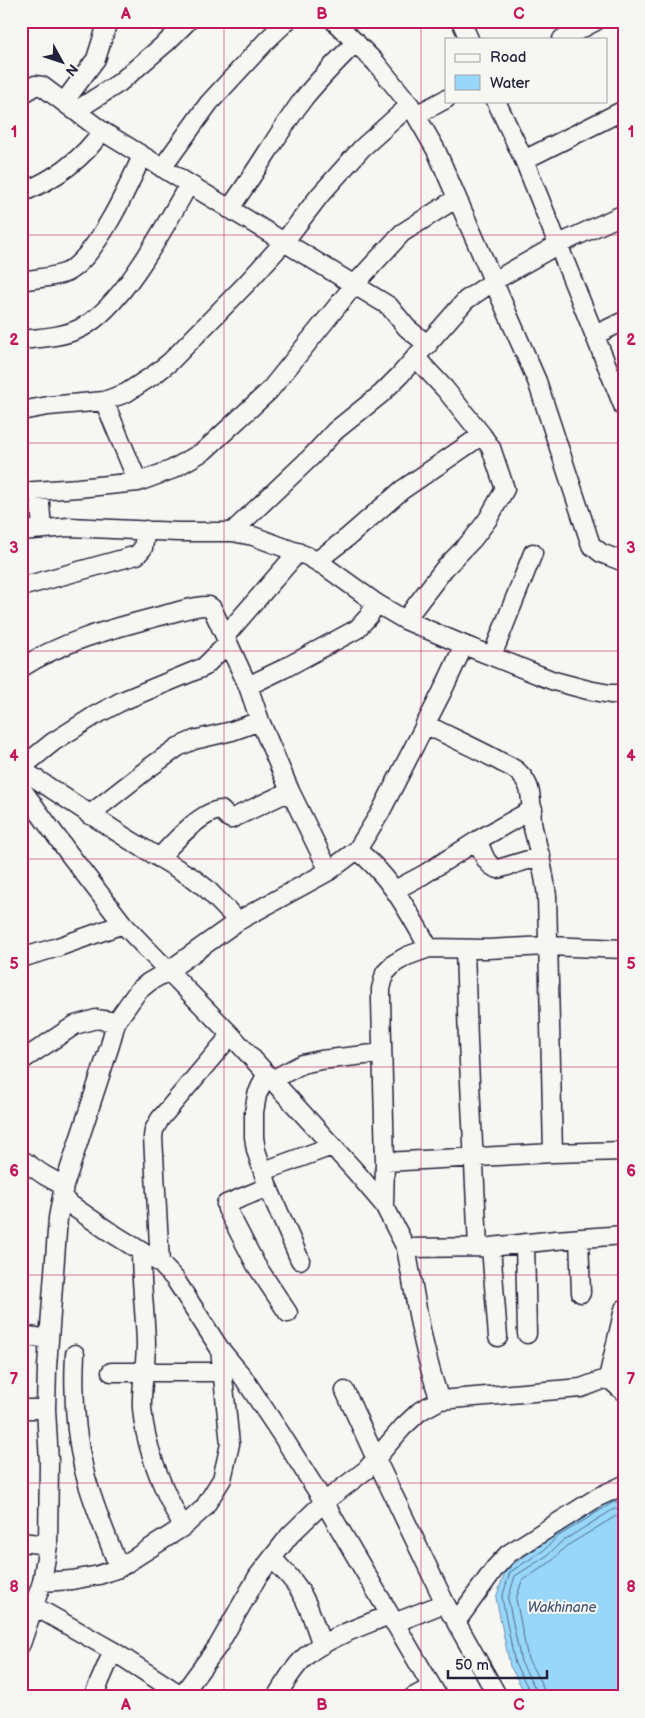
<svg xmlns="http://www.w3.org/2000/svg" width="645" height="1718" font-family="'Balsamiq Sans',sans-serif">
<rect width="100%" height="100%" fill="#f6f6f2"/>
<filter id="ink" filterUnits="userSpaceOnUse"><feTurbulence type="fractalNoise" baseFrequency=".02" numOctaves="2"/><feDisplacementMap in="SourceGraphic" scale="10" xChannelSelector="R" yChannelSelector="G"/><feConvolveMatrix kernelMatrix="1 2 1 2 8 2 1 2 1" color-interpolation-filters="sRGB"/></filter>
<g filter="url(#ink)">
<path fill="#98d7fa" stroke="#698fae" d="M 624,1495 L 624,1697 L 527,1697 L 510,1666 L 496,1598 L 506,1569 L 541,1545 L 553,1533 L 610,1498 Z"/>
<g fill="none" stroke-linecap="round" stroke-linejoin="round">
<path stroke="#516a87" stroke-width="1" d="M 531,1697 L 531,1693 L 515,1664 L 502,1598 L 510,1572 L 544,1550 L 557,1537 L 612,1503 L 624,1500
M 538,1697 L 536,1690 L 521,1662 L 508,1599 L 515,1576 L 548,1555 L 561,1542 L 614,1509 L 624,1507
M 545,1697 L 543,1687 L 528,1659 L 516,1599 L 522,1581 L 552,1561 L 565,1547 L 616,1516 L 624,1514"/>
<g stroke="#22223b" stroke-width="21">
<path id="minor" d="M 334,21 L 376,63 L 410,105 L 436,150 L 537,381 L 591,545 L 601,553 L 624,562
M 461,21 L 469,39
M 562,39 L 596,21
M 21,96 L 35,85 L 42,86 L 102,131 L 389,306 L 407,328 L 428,345
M 496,101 L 524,160 L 624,408
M 64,102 L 96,59 L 108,21
M 77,110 L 119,83 L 167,42 L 188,21
M 416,115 L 446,99
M 524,160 L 624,110
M 162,168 L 209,103 L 267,40 L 287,21
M 21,193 C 53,180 83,159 102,131
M 229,209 C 256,173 277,134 304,98 C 320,78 338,60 356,42
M 21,281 C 35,278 54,278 67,272 C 97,256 128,187 142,156
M 595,335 L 624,321
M 21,340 C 41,338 63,337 81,328 C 123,307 166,224 189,184
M 104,401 L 138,482
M 21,411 L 48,406 L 104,401 L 126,393 L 155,374 L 170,362 L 246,284 L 284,242 L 320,195 L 362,148 L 410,105
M 39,491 L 42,529
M 21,492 L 78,488 L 138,482 L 171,470 L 204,451 L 269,391 L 355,284 L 402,233 L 457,198
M 21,531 L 69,527 L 178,532 L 232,532 L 253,536 L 307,556 L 326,567 L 376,603 L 405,620 L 464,645 L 554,681 L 588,690 L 610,694 L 624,694
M 232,532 L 311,457 L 335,431 L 381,394 L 400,375 L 466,300 L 494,281 L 557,245 L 624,214
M 317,561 L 348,537 L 402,490 L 482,435
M 21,587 L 137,555 L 143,548 L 146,530
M 405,620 L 444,569 L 473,539 L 488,519 L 505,489 L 491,448 L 482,435 L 445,389 L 416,358
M 225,636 L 298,552
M 492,656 L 533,553
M 21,668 C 64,640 115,628 164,615 C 178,612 194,605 209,606 L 212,608 L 248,686 L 260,721 L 290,791 L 329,871
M 248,686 L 283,669 L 357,629 L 369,616 L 376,603
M 425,724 C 450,737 476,748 501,762 C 507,765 515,768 520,774 C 536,789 529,810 533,828 C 539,851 544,872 547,896 L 553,1153
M 21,768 L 53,742 L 94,716 L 122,701 L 204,667 L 228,643
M 21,769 L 128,839 L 193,878 L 207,889 L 238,921 L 329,871 L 357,850 L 380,813 L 442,692 L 464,645
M 21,788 L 70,855 L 123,924 L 146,948 L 231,1035 L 356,1172 L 384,1205 L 406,1248 L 491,1247 L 556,1240 L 624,1235
M 89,815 L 149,768 L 178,747 L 194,740 L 232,731 L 260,721
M 478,840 C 482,850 485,866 498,869 L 541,856
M 357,850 C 391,877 408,911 429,948
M 159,858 C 173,843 201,811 221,810 L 229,818 L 231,819 L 290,791
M 395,890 L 423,875 L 478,840 L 533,809
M 465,949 L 468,1041 L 478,1247
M 21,958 L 58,947 L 123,924
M 21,1061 L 75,1025 L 96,1019 L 116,1022
M 266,1074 L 257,1095 L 254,1112 L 254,1137 L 256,1150 L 268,1187 L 300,1260
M 272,1080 L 302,1064 L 321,1060 L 382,1053
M 21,1159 L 44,1175 L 64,1186
M 385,1162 L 553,1153 L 624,1151
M 264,1171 L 332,1146
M 268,1187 L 226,1204 L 227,1209 L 256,1265 L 288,1313
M 62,1196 L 68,1203 L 107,1230 L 160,1263 L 175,1279 L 220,1349 L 243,1377 L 281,1434 L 324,1502 L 438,1697
M 384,1205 L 385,1162 L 381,1001 L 381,989 L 385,973 L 395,963 L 407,956 L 429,948 L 488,949 L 547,946 L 624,949
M 579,1238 L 581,1293
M 525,1243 L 527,1334
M 491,1247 L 498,1337
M 406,1248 C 416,1299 422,1351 440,1400
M 141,1251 C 141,1282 145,1312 146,1343 C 146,1365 141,1386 142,1408 C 145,1449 164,1492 183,1527
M 160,1263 L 153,1137 L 154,1130 L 160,1119 L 231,1035
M 624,1309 L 608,1378 L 624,1392
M 21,1335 L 49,1339
M 75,1354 C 73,1392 75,1433 84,1470 C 92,1503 107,1536 119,1568
M 111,1372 L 223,1372
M 345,1391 L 376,1459 L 445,1603
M 21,1409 L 46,1409
M 21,1542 L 48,1545
M 272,1558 C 279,1566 287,1573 293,1581 C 308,1599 314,1624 322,1645
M 42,1582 L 72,1580 L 99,1575 L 119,1568 L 183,1527 L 204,1508 L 222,1479 L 230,1444 L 220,1349
M 21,1601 L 34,1606 L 113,1651 L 184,1697
M 394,1623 L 445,1603 L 451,1614
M 21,1644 L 42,1582 L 48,1545 L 49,1462 L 46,1409 L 47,1367 L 58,1218 L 64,1186 L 110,1045 L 116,1022 L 138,991 L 149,982 L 168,971 L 238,921
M 182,1695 L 218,1646 L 258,1576 L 290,1535 L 324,1502 L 366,1470 L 403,1427 L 420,1411 L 440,1400 L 581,1388 L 608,1378
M 93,1697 L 113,1651
M 276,1697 C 286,1681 296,1663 312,1651 C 335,1635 363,1626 389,1615
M 413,1697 L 432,1687
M 498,1697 L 456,1622 L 495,1568 L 508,1554 L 598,1497 L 624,1485"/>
</g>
<use href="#minor" stroke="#f6f6f2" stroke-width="18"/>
</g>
</g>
<path fill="none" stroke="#c2185b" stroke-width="1" stroke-opacity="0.55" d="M 224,21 L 224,1697M 421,21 L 421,1697M 21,235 L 624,235M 21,443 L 624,443M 21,651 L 624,651M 21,859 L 624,859M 21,1067 L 624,1067M 21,1275 L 624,1275M 21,1483 L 624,1483"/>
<g text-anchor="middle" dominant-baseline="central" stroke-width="4" stroke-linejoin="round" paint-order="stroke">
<g font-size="14" font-style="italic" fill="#455874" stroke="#f6f6f2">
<text x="562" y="1607">Wakhinane</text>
</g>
</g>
<rect width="645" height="1718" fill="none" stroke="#f6f6f2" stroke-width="55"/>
<rect x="445" y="38" width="162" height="65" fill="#f6f6f2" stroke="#a1a1a9"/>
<rect x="455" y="54" width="25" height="8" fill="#f6f6f2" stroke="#a1a1a9"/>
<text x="490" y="62" font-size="15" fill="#22223b">Road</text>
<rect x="455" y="75" width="25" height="15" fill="#98d7fa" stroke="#a1a1a9"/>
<text x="490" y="88" font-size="15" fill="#22223b">Water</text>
<g transform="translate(62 62) rotate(130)" stroke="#f6f6f2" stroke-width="4" paint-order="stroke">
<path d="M0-4L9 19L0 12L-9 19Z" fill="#22223b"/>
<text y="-8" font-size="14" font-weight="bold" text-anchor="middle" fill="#22223b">N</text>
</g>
<path d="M448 1670v8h99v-8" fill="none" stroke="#22223b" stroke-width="2.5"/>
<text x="455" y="1670" font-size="15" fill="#22223b" stroke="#f6f6f2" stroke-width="4" paint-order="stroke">50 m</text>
<rect x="28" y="28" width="590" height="1662" fill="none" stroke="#c2185b" stroke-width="2"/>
<g font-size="16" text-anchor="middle" font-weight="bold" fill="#c2185b">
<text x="126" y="19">A</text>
<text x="322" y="19">B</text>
<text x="519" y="19">C</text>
<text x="14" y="137">1</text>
<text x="631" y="137">1</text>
<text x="14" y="345">2</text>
<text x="631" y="345">2</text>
<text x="14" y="553">3</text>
<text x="631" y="553">3</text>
<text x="14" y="761">4</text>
<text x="631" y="761">4</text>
<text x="14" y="969">5</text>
<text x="631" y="969">5</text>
<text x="14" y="1176">6</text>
<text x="631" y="1176">6</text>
<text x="14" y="1384">7</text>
<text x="631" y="1384">7</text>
<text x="14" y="1592">8</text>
<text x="631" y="1592">8</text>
<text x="126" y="1710">A</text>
<text x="322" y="1710">B</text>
<text x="519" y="1710">C</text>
</g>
</svg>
